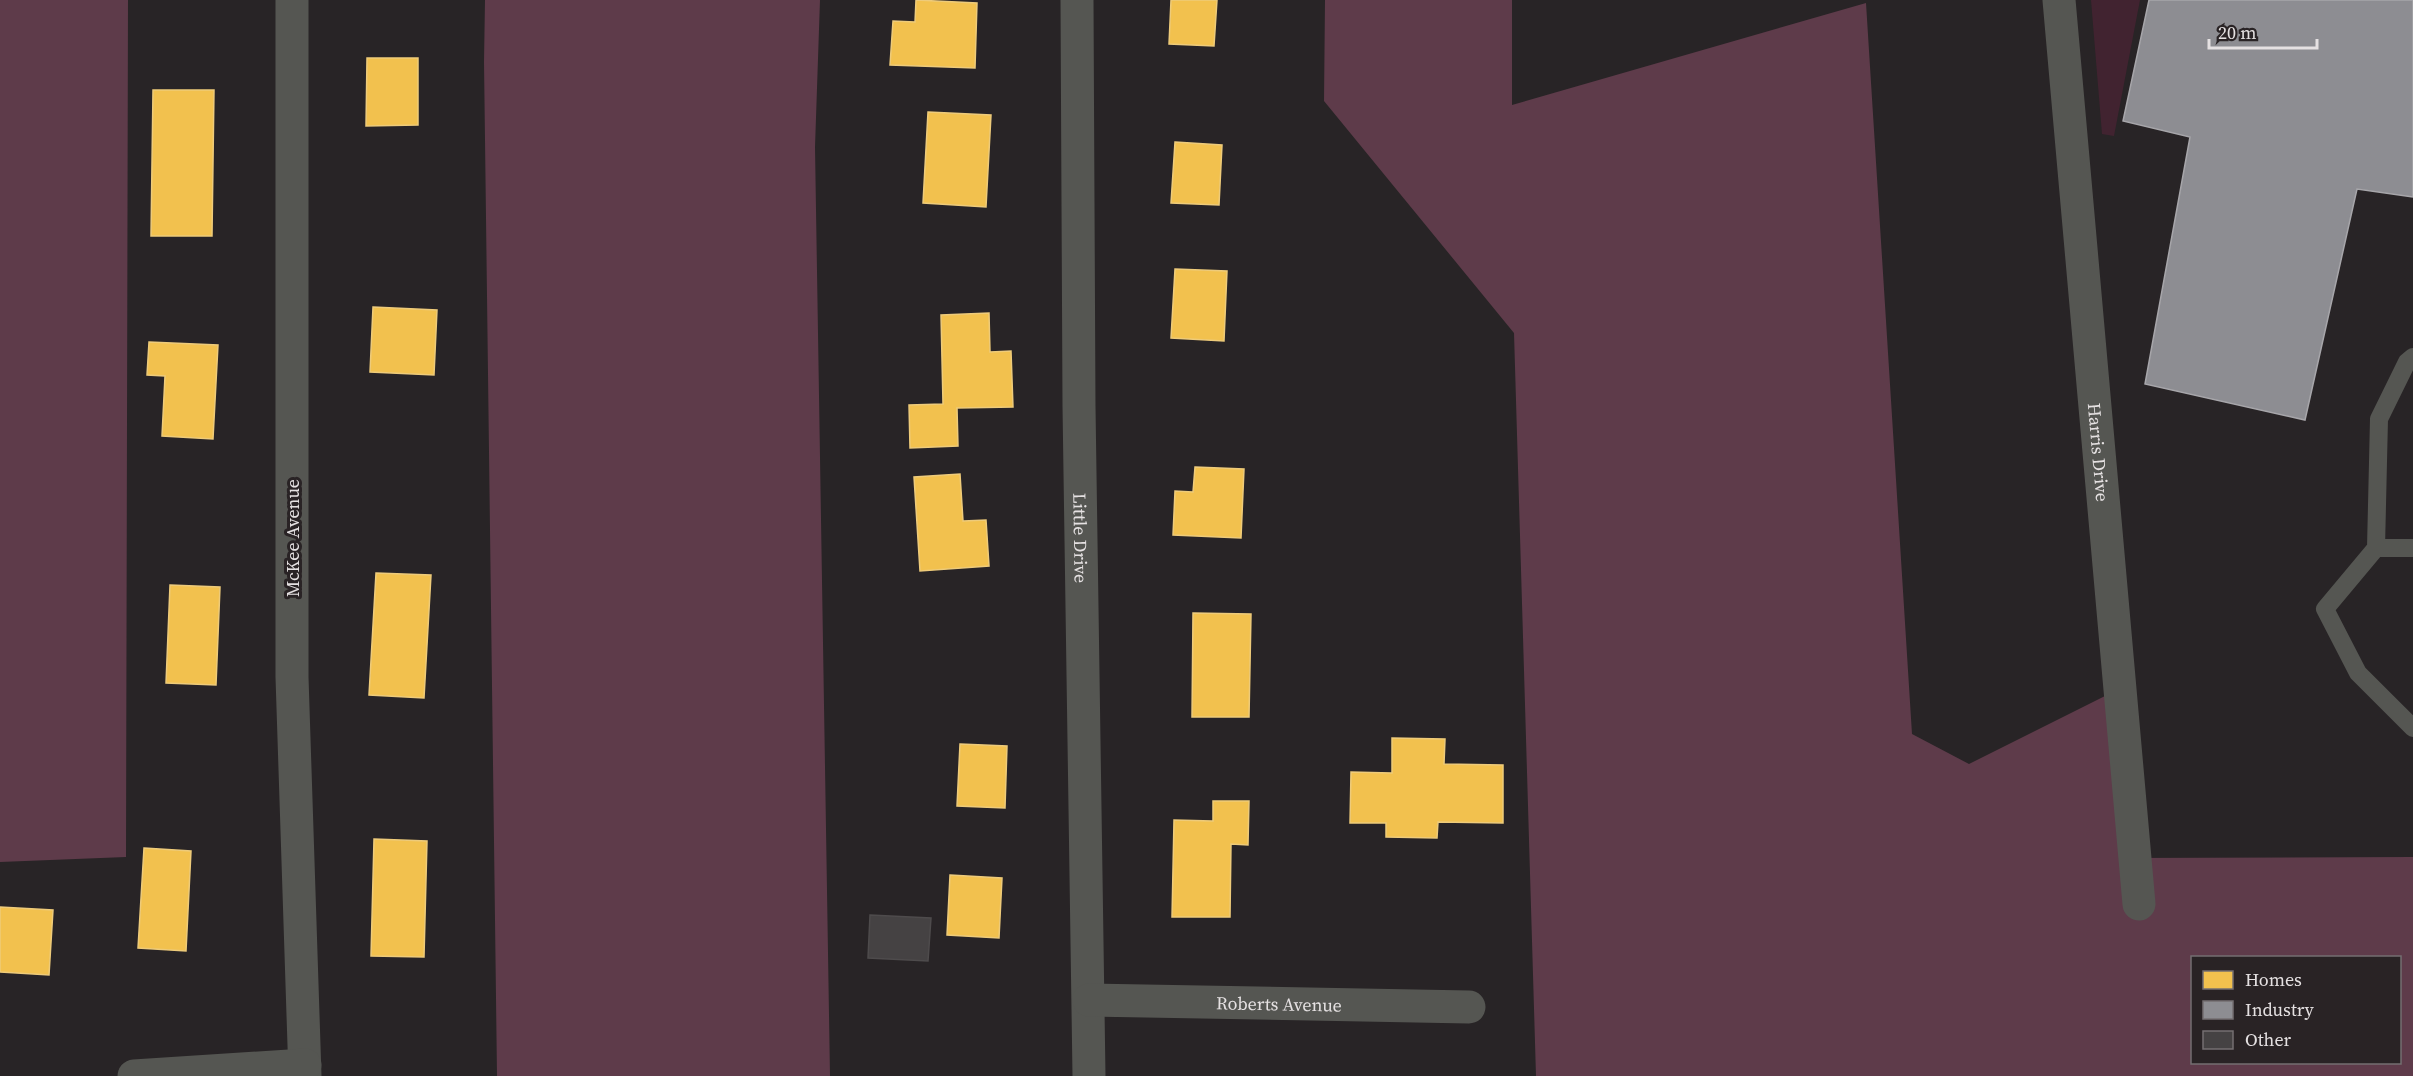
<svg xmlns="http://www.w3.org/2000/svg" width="2413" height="1076" font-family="'Source Serif 4',serif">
<rect width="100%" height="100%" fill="#282426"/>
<path fill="#412330" d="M 2091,0 L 2140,0 L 2114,136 L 2102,134 Z"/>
<path fill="#5e3b4a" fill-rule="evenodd" d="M 0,0 L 128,0 L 126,857 L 0,862 Z
M 485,0 L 820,0 L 815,147 L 830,1076 L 497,1076 L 484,62 Z
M 1325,0 L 1512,0 L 1512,105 L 1866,3 L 1912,734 L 1969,764 L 2107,695 L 2123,858 L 2413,857 L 2413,1076 L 1536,1076 L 1514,333 L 1324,101 ZM 2192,958 L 2400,958 L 2400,1062 L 2192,1062 Z"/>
<path fill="#f2c14e" stroke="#eecb7a" stroke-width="1.5" d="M 916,0 L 977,3 L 975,68 L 890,65 L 893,21 L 915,22 Z
M 1171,0 L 1217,0 L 1214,46 L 1169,44 Z
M 367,58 L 418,58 L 418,125 L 366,126 Z
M 153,90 L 214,90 L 212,236 L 151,236 Z
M 928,112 L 991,115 L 986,207 L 923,203 Z
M 1175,142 L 1222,145 L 1219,205 L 1171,203 Z
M 1175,269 L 1227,271 L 1224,341 L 1171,338 Z
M 373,307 L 437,310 L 434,375 L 370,372 Z
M 989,313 L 990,352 L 1011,351 L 1013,407 L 957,408 L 958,446 L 910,448 L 909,405 L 943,404 L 941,315 Z
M 149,342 L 218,345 L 213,439 L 162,436 L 165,376 L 147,375 Z
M 1195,467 L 1244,469 L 1241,538 L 1173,535 L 1175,491 L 1193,492 Z
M 960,474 L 963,521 L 986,520 L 989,566 L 920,571 L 914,477 Z
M 376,573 L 431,575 L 424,698 L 369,695 Z
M 170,585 L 220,587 L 216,685 L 166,683 Z
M 1193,613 L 1251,614 L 1249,717 L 1192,717 Z
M 1392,738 L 1445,739 L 1444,764 L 1503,765 L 1503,823 L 1438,822 L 1437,838 L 1386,837 L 1386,823 L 1350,823 L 1351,772 L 1392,773 Z
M 960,744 L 1007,746 L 1005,808 L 957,806 Z
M 1213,801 L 1249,801 L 1248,845 L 1231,844 L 1230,917 L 1172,917 L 1174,820 L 1213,821 Z
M 374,839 L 427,841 L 424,957 L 371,956 Z
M 144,848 L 191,851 L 186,951 L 138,948 Z
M 950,875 L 1002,878 L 999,938 L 947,935 Z
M 0,907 L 53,910 L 49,975 L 0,972 Z"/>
<path fill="#8d8d92" stroke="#a7a6aa" stroke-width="1.5" d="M 2149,0 L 2413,0 L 2413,197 L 2357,189 L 2305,420 L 2145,384 L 2190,137 L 2123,121 Z"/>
<path fill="#454243" stroke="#4e4b4c" stroke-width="1.5" d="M 870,915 L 931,918 L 928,961 L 868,958 Z"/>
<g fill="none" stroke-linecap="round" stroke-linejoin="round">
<path stroke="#555652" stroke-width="18" d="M 2376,548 L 2379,419 L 2407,362 L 2413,357
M 2413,548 L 2376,548 L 2325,609 L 2358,673 L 2413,728"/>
<g stroke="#555652" stroke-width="33">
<path d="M 292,0 L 292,677 L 305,1076"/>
<path id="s1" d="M 1077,0 L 1079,406 L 1089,1076"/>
<path id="s2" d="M 2059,0 L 2139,904"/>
<path id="s3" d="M 1089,1000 L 1469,1007"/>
<path d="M 134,1076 L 305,1065"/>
</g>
</g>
<g text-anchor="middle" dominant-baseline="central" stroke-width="6" stroke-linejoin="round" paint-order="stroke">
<g font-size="18" fill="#e5e1e2" stroke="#292325">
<text stroke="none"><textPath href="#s2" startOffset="454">Harris Drive</textPath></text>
<text transform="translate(292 538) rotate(-90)">McKee Avenue</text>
<text stroke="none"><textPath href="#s1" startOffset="538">Little Drive</textPath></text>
<text stroke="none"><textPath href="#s3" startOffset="190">Roberts Avenue</textPath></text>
</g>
</g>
<rect x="2191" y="956" width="210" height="108" fill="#292325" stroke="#746f71" stroke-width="1.5"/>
<rect x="2203" y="971" width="30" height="18" fill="#f2c14e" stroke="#746f71" stroke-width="1.5"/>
<text x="2245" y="986" font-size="18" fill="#e5e1e2">Homes</text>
<rect x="2203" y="1001" width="30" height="18" fill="#8d8d92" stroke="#746f71" stroke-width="1.5"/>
<text x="2245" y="1016" font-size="18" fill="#e5e1e2">Industry</text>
<rect x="2203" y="1031" width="30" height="18" fill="#454243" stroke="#746f71" stroke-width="1.5"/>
<text x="2245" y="1046" font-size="18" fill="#e5e1e2">Other</text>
<path d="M2209 39v9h108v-9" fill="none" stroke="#e5e1e2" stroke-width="3"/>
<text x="2218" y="39" font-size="18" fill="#e5e1e2" stroke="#292325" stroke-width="4.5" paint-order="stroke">20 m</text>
</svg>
